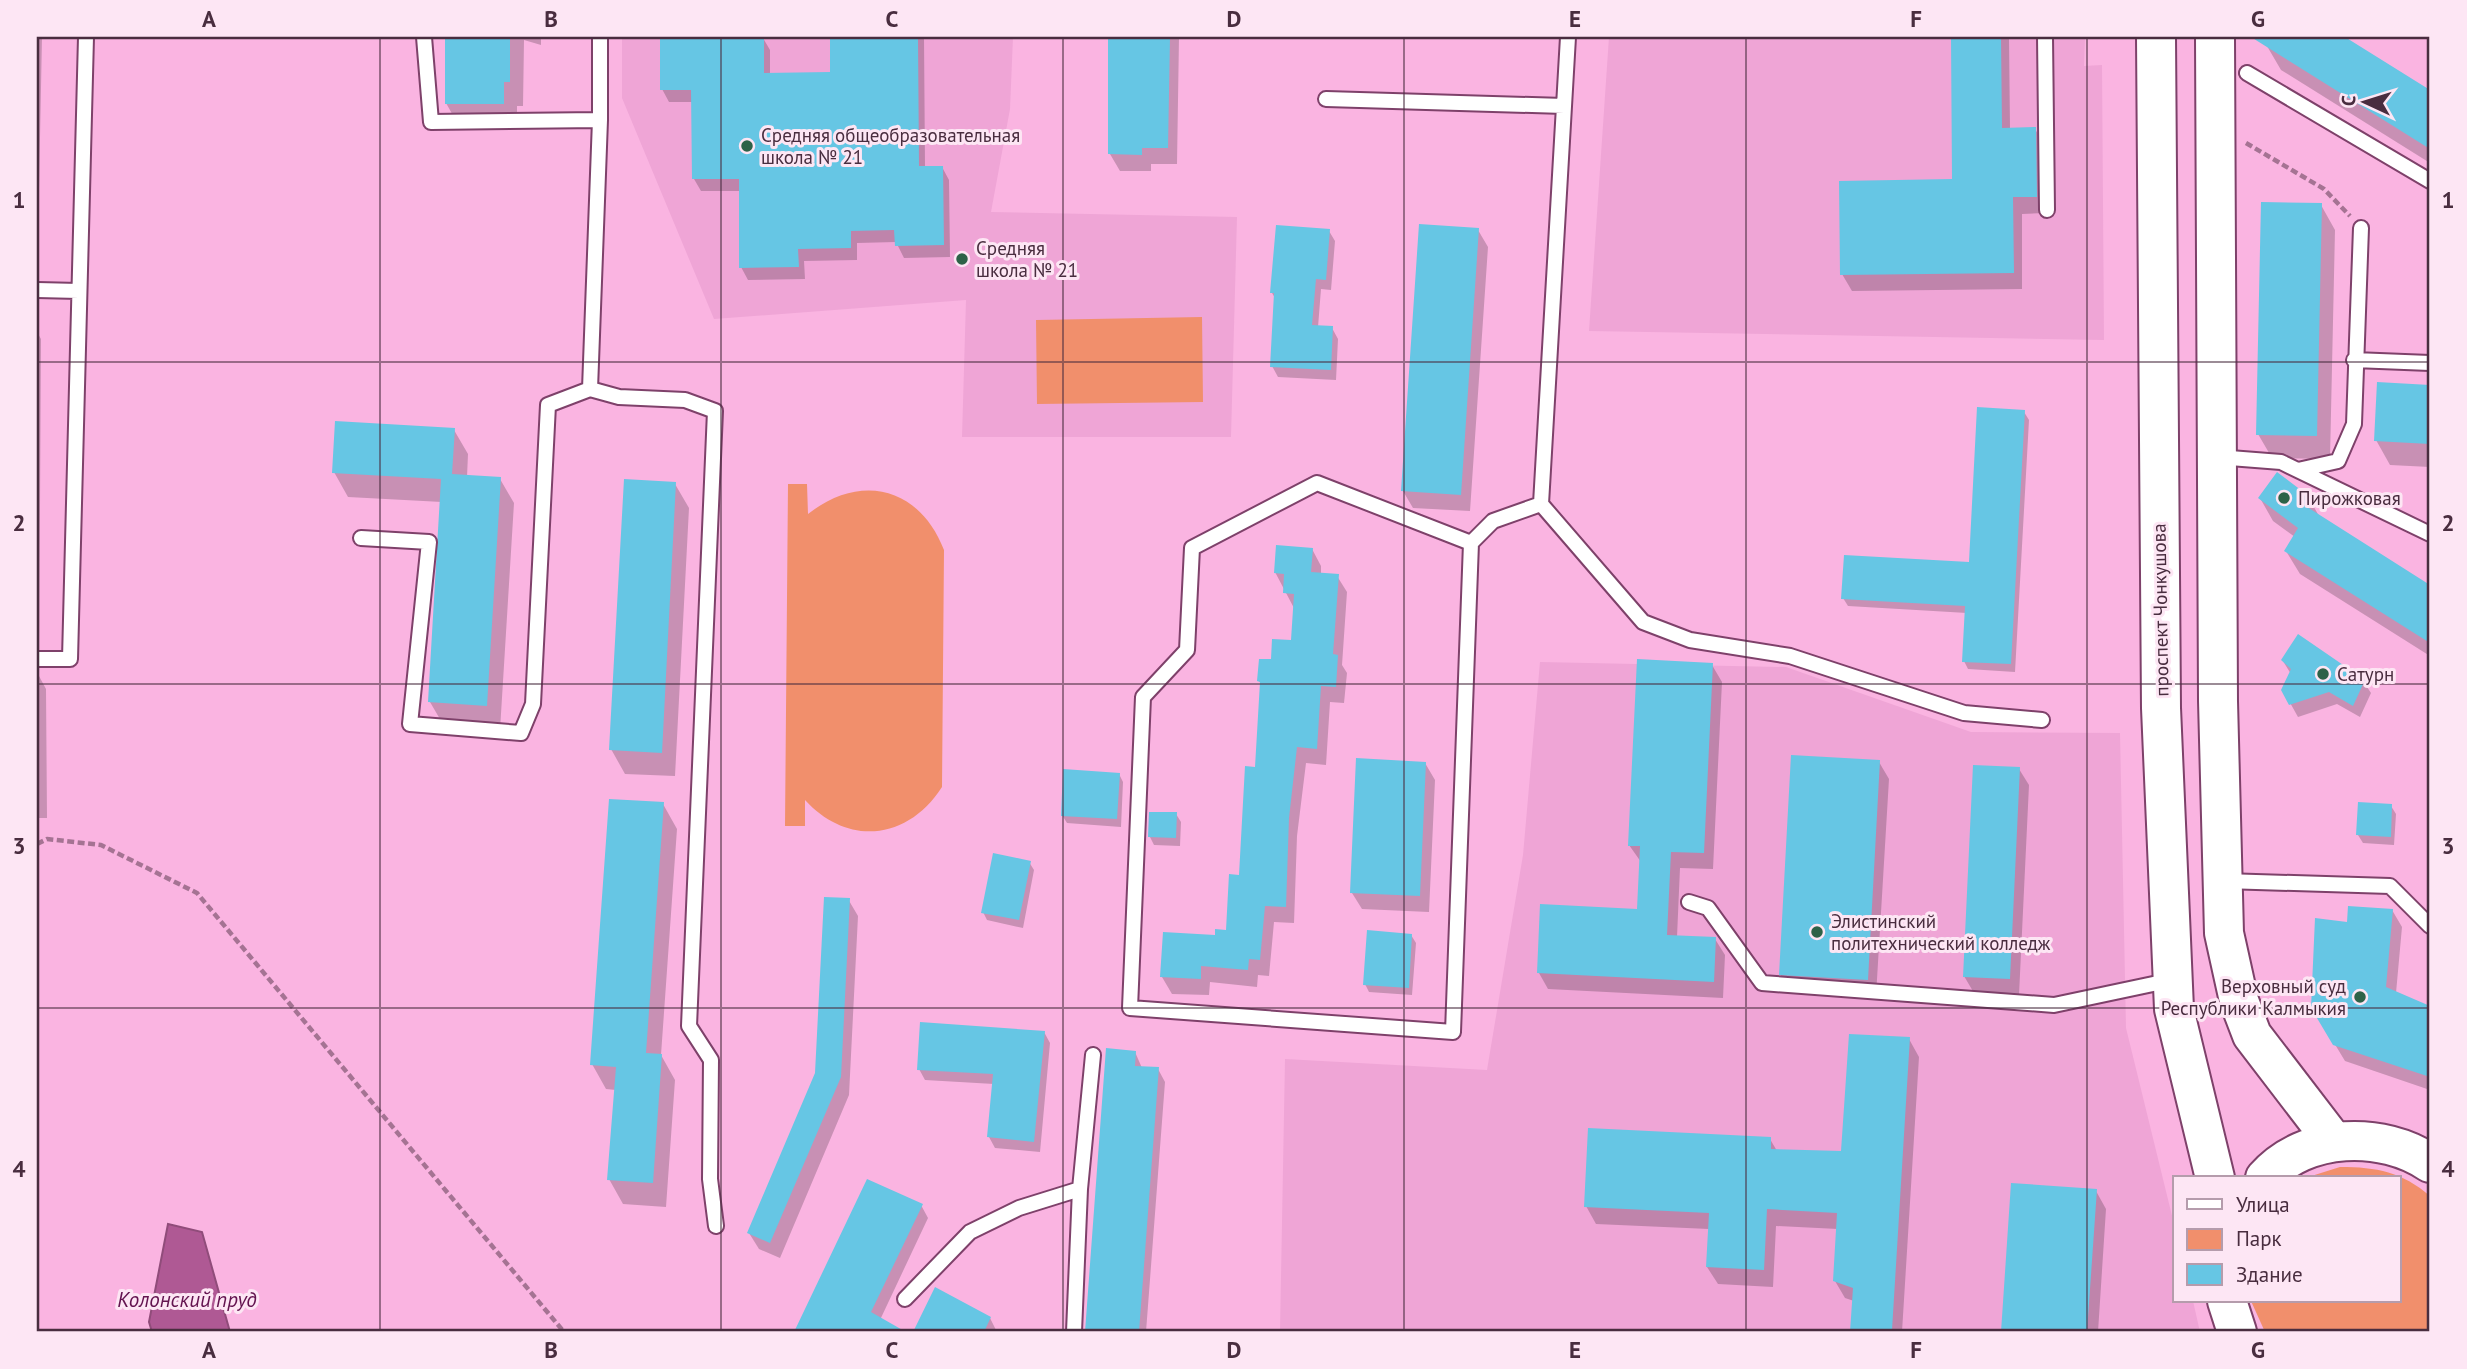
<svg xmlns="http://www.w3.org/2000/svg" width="2467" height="1369" font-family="'PT Sans',sans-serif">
<rect width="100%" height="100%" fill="#fab4e1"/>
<path fill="#efa5d6" d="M 622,37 L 1013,37 L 1010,109 L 991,212 L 1237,217 L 1231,437 L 962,437 L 966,300 L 714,319 L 622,98 Z
M 1609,37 L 2085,37 L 2084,66 L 2102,65 L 2104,340 L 1589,331 Z
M 1540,662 L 1786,667 L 1971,732 L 2120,733 L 2126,1028 L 2175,1228 L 2175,1301 L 2193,1301 L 2200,1332 L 1280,1332 L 1285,1059 L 1487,1070 L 1523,855 Z"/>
<path fill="#f18f6c" d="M 1202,317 L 1203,402 L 1037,404 L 1036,320 Z
M 788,484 L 807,484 L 808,514 C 860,473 919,486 944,550 L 942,787 C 908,840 848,847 805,800 L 805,826 L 785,826 Z
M 2340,1167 C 2377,1167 2402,1172 2430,1196 L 2430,1332 L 2265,1332 L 2251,1301 L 2399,1301 L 2399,1178 L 2305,1178 Z"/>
<path fill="#af5994" stroke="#904c7a" stroke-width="2" d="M 168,1224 L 202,1232 L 230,1332 L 152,1332 L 149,1322 Z"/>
<path fill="#0003" d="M 37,37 L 42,37 L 37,290 Z
M 447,37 L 541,37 L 541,45 L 524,40 L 523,106 L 517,106 L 517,128 L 460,128 L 446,103 Z
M 661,37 L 763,38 L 770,50 L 770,74 L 832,74 L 832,37 L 924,37 L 925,167 L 942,167 L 949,180 L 950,257 L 904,258 L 896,242 L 857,243 L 857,260 L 804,261 L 805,279 L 748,280 L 741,267 L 740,191 L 701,191 L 694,179 L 693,102 L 669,102 L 662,89 Z
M 1110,37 L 1179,37 L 1177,164 L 1151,164 L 1151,171 L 1120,171 L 1110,154 Z
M 1953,37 L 2009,37 L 2010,129 L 2035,129 L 2045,146 L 2046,213 L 2022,214 L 2022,289 L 1852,291 L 1842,274 L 1954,181 Z
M 2273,37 L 2342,37 L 2430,92 L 2430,163 L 2281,70 L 2267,46 Z
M 2321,205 L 2335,230 L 2330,459 L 2272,458 L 2258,434 Z
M 1478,230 L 1488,247 L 1470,511 L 1413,508 L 1403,491 Z
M 1329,231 L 1335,241 L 1331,290 L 1321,289 L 1318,327 L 1332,328 L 1338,339 L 1336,380 L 1278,377 L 1272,366 L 1275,298 L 1272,293 Z
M 37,332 L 41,339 L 39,676 L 46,689 L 47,818 L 37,818 Z
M 2379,384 L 2430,387 L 2430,467 L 2390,465 L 2376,440 Z
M 2024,412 L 2029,420 L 2015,672 L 1968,669 L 1964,661 L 1967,613 L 1848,606 L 1843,598 L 1971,564 Z
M 454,430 L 468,454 L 467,477 L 500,479 L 514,503 L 500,730 L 444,726 L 430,702 L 442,502 L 348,497 L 334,472 Z
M 675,484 L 689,508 L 675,776 L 625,774 L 611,749 Z
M 2260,498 L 2309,498 L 2320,518 L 2430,587 L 2430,656 L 2300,574 L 2286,551 L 2295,537 L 2273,521 Z
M 1312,549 L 1321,566 L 1321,574 L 1337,576 L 1347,592 L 1342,665 L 1347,673 L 1344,703 L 1330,702 L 1326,765 L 1306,763 L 1297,836 L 1294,923 L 1274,922 L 1269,976 L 1258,975 L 1257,987 L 1210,982 L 1209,995 L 1172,994 L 1162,977 L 1228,932 L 1241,876 L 1256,769 L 1262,686 L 1259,681 L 1272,661 L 1292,642 L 1295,610 L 1275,572 Z
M 2283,661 L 2363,681 L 2371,693 L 2360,717 L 2337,704 L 2298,717 L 2283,690 L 2291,674 Z
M 1712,665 L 1722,682 L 1713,869 L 1680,868 L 1677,937 L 1715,939 L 1725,955 L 1723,998 L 1548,989 L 1539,973 L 1639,911 L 1641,862 L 1629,845 Z
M 1879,762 L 1889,779 L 1876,996 L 1790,991 L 1780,974 Z
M 1425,763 L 1435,780 L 1429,912 L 1362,909 L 1352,893 Z
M 2019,769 L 2029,785 L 2019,995 L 1974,993 L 1964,976 Z
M 1119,774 L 1123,782 L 1121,827 L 1067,823 L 1062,815 Z
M 663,804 L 677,829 L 661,1055 L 675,1080 L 666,1207 L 623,1204 L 609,1179 L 616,1090 L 606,1089 L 592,1064 Z
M 2391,806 L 2396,814 L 2394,845 L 2363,843 L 2358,835 Z
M 1176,814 L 1181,822 L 1180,846 L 1154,845 L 1150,837 Z
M 1029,862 L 1034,870 L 1023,928 L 987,920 L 983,912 Z
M 848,899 L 858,916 L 849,1095 L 780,1258 L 759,1249 L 749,1233 L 817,1073 Z
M 2392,910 L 2402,927 L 2396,993 L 2430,1008 L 2430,1090 L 2345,1061 L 2313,1008 L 2348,924 Z
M 1411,935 L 1416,943 L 1412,995 L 1369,992 L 1365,984 Z
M 1044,1032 L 1050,1043 L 1040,1152 L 995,1148 L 989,1137 L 994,1084 L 925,1080 L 919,1069 Z
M 1909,1039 L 1919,1057 L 1902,1332 L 1852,1332 L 1854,1301 L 1845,1298 L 1835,1281 L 1838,1229 L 1776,1226 L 1773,1287 L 1718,1284 L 1707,1267 L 1709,1229 L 1596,1224 L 1586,1206 L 1770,1139 L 1777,1151 L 1843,1152 Z
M 1108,1050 L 1135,1052 L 1142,1068 L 1158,1069 L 1165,1082 L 1146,1332 L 1087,1332 Z
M 868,1181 L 921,1205 L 928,1218 L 880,1320 L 903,1332 L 796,1332 Z
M 2013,1185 L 2096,1191 L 2106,1209 L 2098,1332 L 2003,1332 Z
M 936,1289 L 990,1318 L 997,1332 L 915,1332 Z"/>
<path fill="#66c6e4" d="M 445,37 L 510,37 L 510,82 L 504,82 L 504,104 L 445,104 Z
M 660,37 L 764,37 L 764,73 L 830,72 L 830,37 L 918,37 L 919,166 L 943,166 L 944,245 L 895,246 L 894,230 L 851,231 L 851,248 L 798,249 L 799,267 L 739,268 L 739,179 L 692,179 L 691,90 L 660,90 Z
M 1108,37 L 1170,37 L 1168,148 L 1142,148 L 1142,155 L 1108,154 Z
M 1951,37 L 2001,37 L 2002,128 L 2036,127 L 2037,197 L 2013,197 L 2014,273 L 1840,275 L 1839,181 L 1952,179 Z
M 2251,37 L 2345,37 L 2430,90 L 2430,149 Z
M 2261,202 L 2322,203 L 2317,436 L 2256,435 Z
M 1419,224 L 1479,228 L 1461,495 L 1401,491 Z
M 1276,225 L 1330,229 L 1326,280 L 1316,279 L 1312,325 L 1333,326 L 1331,370 L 1270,367 L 1274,293 L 1270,293 Z
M 2377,382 L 2430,385 L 2430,444 L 2374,441 Z
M 1977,407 L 2025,410 L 2011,664 L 1962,662 L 1965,606 L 1841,599 L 1844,555 L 1969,562 Z
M 335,421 L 455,428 L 452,474 L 501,477 L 487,706 L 428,702 L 441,479 L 332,473 Z
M 2277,472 L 2310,497 L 2304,505 L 2430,585 L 2430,643 L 2284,551 L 2298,528 L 2258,498 Z
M 624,479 L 676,482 L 662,753 L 609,750 Z
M 1276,545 L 1313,548 L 1311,572 L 1339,574 L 1333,654 L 1338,655 L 1336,687 L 1321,686 L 1317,749 L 1297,747 L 1289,818 L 1286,907 L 1265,906 L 1260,960 L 1249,959 L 1248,970 L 1201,966 L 1201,979 L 1160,977 L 1163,932 L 1215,935 L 1215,929 L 1226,930 L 1229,874 L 1239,875 L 1245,766 L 1255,767 L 1260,682 L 1257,681 L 1259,659 L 1271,659 L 1272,639 L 1291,640 L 1294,594 L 1283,593 L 1284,574 L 1274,573 Z
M 2298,634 L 2365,680 L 2353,706 L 2329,692 L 2289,705 L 2281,690 L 2291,669 L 2281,660 Z
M 1637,659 L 1713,663 L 1704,853 L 1671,852 L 1667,935 L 1716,937 L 1714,982 L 1537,973 L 1540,904 L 1637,909 L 1640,846 L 1628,846 Z
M 1791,755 L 1880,760 L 1868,980 L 1779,975 Z
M 1356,758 L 1426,762 L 1420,896 L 1350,893 Z
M 1973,765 L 2020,767 L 2010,979 L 1963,977 Z
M 1063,769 L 1120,773 L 1117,819 L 1061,816 Z
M 609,799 L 664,802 L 646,1053 L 662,1054 L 653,1183 L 607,1180 L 616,1067 L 590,1065 Z
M 2358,802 L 2392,804 L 2391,837 L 2356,835 Z
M 1149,812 L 1177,812 L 1176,838 L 1148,837 Z
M 993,853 L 1031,861 L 1019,920 L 981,913 Z
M 824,897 L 850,898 L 841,1077 L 770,1243 L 747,1233 L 815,1073 Z
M 2348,906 L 2393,909 L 2386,987 L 2430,1006 L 2430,1077 L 2333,1045 L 2311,1008 L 2315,918 L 2347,922 Z
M 1367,930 L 1412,934 L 1409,988 L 1363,985 Z
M 920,1022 L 1045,1031 L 1034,1142 L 987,1137 L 993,1074 L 917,1070 Z
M 1849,1034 L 1910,1037 L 1892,1330 L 1850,1332 L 1853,1288 L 1833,1281 L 1837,1213 L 1767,1209 L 1764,1270 L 1706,1267 L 1709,1213 L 1584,1207 L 1588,1128 L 1771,1137 L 1771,1149 L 1841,1151 Z
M 1106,1048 L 1136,1051 L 1135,1066 L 1159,1067 L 1139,1332 L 1085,1332 Z
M 867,1179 L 923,1204 L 871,1312 L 906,1332 L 794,1332 Z
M 2011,1183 L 2097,1189 L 2087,1332 L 2001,1332 Z
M 935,1287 L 991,1317 L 984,1332 L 913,1332 Z"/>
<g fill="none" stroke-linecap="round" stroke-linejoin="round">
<g stroke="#7e416a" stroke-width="18">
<path id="service" d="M 424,37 L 431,122 L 600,120
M 600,37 L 600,120 L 590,389 L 619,397 L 685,400 L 715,411 L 689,1026 L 711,1060 L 710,1179 L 716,1226
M 2045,37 L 2047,210
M 2247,73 L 2430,181
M 1326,99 L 1564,106
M 37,290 L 79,291
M 2354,360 L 2430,363
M 2217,457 L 2281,462 L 2430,534
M 2298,470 L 2338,461 L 2354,424 L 2361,228
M 1541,504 L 1643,622 L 1690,640 L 1790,656 L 1964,713 L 2042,720
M 361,538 L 429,542 L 410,724 L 521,733 L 533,704 L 548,405 L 590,389
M 1471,543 L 1317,483 L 1192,548 L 1187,650 L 1143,697 L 1130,1008 L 1453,1032 L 1471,543 L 1493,521 L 1541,504 L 1568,37
M 37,659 L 70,659 L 86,37
M 2224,881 L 2390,886 L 2430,926
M 1689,902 L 1708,908 L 1762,983 L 2054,1005 L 2172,980
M 905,1299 L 970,1232 L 1019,1208 L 1080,1189
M 1074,1332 L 1080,1189 L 1093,1055"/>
</g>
<g stroke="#7e416a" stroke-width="42">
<path id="secondary" d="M 2156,37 L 2161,708 L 2174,1009 L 2215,1178
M 2215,37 L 2218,701 L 2224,933 L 2239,1001 L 2252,1035 L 2334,1142
M 2265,1178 C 2305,1132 2383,1131 2430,1163
M 2227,1301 L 2237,1332"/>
</g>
<path stroke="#a57393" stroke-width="4.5" stroke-dasharray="7 3.5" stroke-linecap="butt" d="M 2246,143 L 2324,189 L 2350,216
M 37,844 L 47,839 L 101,845 L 197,893 L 564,1332"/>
<use href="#service" stroke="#fff" stroke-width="14"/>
<use href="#secondary" stroke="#fff" stroke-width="38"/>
</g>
<path fill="none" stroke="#492d3f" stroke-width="2" stroke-opacity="0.55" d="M 380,37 L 380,1332M 721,37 L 721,1332M 1063,37 L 1063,1332M 1404,37 L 1404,1332M 1746,37 L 1746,1332M 2087,37 L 2087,1332M 37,362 L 2430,362M 37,684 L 2430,684M 37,1008 L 2430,1008"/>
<g fill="#2d6248" stroke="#fde6f4" stroke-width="2.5">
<circle cx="747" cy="146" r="7"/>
<circle cx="962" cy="259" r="7"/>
<circle cx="2284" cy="498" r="7"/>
<circle cx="2323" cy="674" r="7"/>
<circle cx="1817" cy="932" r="7"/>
<circle cx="2360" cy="997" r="7"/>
</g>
<g text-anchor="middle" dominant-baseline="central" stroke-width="6" stroke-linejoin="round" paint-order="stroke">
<g font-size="19" fill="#492d3f" stroke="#fde6f4" text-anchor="start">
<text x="761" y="135">Средняя общеобразовательная<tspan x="761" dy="22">школа № 21</tspan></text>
<text x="976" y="248">Средняя<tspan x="976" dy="22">школа № 21</tspan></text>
<text x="2298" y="498">Пирожковая</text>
<text x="2337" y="674">Сатурн</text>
<text x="1831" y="921">Элистинский<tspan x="1831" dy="22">политехнический колледж</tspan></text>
<text x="2346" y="986" text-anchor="end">Верховный суд<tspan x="2346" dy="22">Республики Калмыкия</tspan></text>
</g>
<g font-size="19" fill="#492d3f" stroke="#fde6f4">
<text transform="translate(2160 610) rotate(-91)">проспект Чонкушова</text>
</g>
<g font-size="21" font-style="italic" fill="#63134f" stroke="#fde6f4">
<text x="187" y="1299">Колонский пруд</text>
</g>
</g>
<rect width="2467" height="1369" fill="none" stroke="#fde6f4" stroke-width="77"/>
<rect x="2173" y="1176" width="228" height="126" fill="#fde6f4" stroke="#b59cac" stroke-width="2"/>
<rect x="2187" y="1199" width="35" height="10" fill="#ffffff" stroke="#b59cac" stroke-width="2"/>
<text x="2236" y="1212" font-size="21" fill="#492d3f">Улица</text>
<rect x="2187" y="1229" width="35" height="21" fill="#f18f6c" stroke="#b59cac" stroke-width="2"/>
<text x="2236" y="1246" font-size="21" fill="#492d3f">Парк</text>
<rect x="2187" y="1264" width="35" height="21" fill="#66c6e4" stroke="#b59cac" stroke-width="2"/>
<text x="2236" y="1282" font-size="21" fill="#492d3f">Здание</text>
<g transform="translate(2365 102) rotate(274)" stroke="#fde6f4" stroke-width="5" paint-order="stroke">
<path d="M0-5L12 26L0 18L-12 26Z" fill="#492d3f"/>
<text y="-10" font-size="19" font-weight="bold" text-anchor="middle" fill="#492d3f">С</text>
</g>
<rect x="38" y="38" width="2390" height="1292" fill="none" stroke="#492d3f" stroke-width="2.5"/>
<g font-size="23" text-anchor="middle" font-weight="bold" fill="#492d3f">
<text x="209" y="27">A</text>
<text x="551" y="27">B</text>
<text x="892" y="27">C</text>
<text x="1234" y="27">D</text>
<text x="1575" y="27">E</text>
<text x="1916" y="27">F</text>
<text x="2258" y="27">G</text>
<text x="19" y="208">1</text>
<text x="2448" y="208">1</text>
<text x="19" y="531">2</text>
<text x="2448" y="531">2</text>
<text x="19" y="854">3</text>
<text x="2448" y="854">3</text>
<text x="19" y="1177">4</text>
<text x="2448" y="1177">4</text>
<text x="209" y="1358">A</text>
<text x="551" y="1358">B</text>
<text x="892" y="1358">C</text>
<text x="1234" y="1358">D</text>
<text x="1575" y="1358">E</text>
<text x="1916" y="1358">F</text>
<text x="2258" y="1358">G</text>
</g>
</svg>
